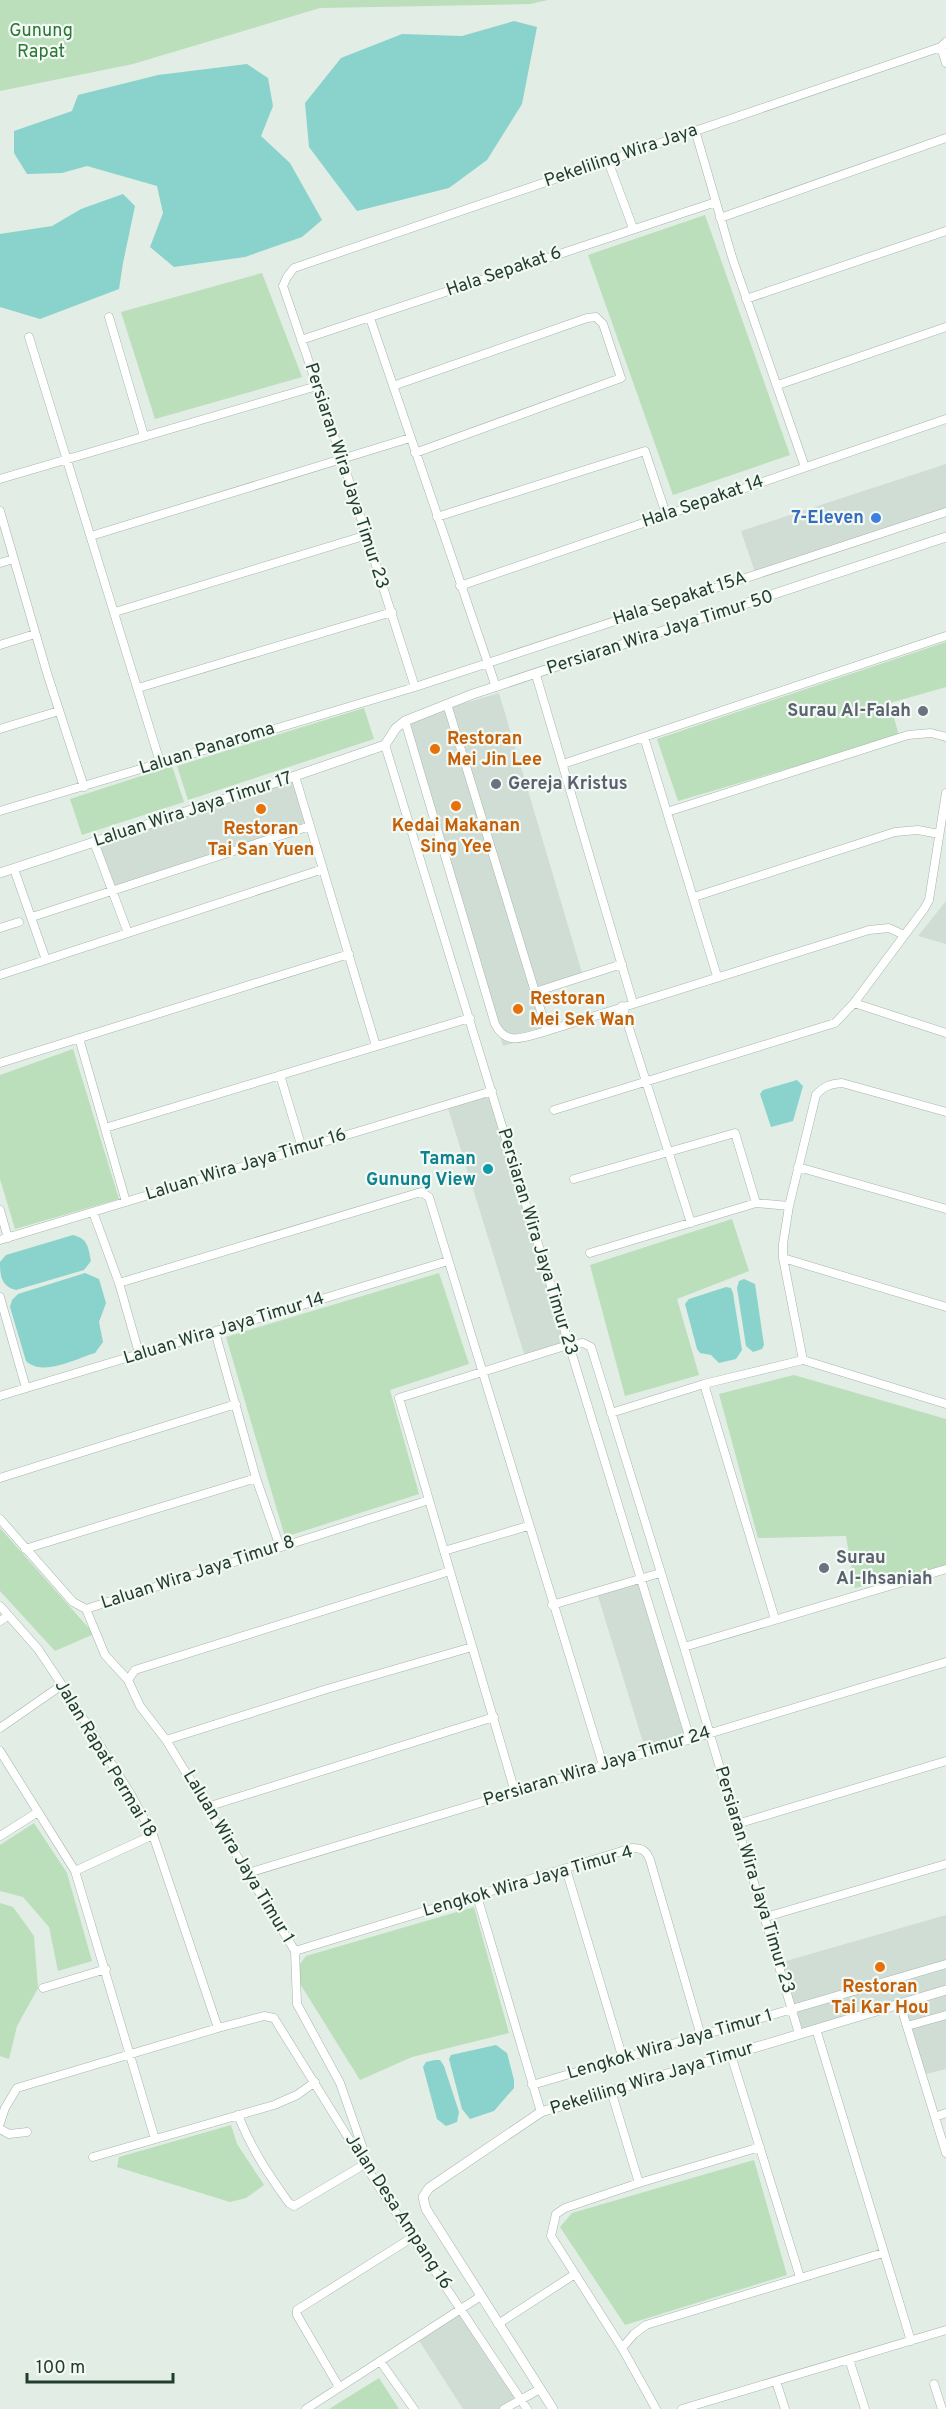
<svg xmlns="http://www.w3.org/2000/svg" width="946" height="2409" font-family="Overpass,sans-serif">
<rect width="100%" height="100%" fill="#e2ede5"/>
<path fill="#d0ddd4" d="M 946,464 L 946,512 L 756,575 L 741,531 Z
M 499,693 L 583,976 L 536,992 L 548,1033 L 503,1046 L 404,721 Z
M 296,777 L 311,827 L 113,891 L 94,840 Z
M 946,901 L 946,944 L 918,936 Z
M 492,1091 L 571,1346 L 526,1360 L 447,1105 Z
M 641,1579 L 690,1739 L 646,1752 L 597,1593 Z
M 946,1915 L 946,2069 L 922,2075 L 900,2004 L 799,2034 L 779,1963 Z
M 461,2311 L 518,2399 L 501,2409 L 463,2409 L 418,2339 Z"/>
<path fill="#bbdebb" d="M 0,0 L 548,0 L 530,4 L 320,8 L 133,64 L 0,91 Z
M 705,215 L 790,455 L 673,495 L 588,255 Z
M 262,273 L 302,377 L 155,419 L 121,312 Z
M 946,642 L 946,687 L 890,703 L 899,736 L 678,801 L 657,739 Z
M 364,708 L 374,739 L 188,800 L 177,766 Z
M 172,766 L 184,802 L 82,835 L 70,799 Z
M 73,1049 L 119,1199 L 15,1229 L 0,1179 L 0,1075 Z
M 732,1219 L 749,1271 L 677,1299 L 699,1375 L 625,1396 L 590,1265 Z
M 439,1273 L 469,1364 L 390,1390 L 419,1494 L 285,1537 L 226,1337 Z
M 794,1375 L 946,1419 L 946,1566 L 855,1588 L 846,1536 L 758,1538 L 719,1394 Z
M 0,1528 L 94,1634 L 55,1651 L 0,1591 Z
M 34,1823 L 67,1873 L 92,1961 L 58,1971 L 49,1927 L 23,1897 L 0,1891 L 0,1845 Z
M 0,1903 L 13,1907 L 34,1936 L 38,1988 L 17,2026 L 9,2059 L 0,2056 Z
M 474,1907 L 509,2033 L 412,2057 L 360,2080 L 299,1982 L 297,1968 L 306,1956 Z
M 231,2125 L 237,2144 L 264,2185 L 246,2198 L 230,2202 L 117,2167 L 119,2157 Z
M 754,2160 L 787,2275 L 625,2325 L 560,2227 L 572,2213 Z
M 379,2378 L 399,2409 L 329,2409 Z"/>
<path fill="#89d3cc" d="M 514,21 L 537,27 L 522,104 L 487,160 L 449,188 L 357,211 L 309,147 L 305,103 L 341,58 L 402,34 L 462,36 Z
M 247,64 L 268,78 L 273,106 L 261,136 L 290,163 L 322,220 L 302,237 L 245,257 L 174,267 L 150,247 L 163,213 L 157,186 L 87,166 L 62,173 L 27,174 L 14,153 L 14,131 L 72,111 L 78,95 L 158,75 Z
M 123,194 L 135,206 L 123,263 L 119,289 L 40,319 L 0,307 L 0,234 L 52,226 L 81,209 Z
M 797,1080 L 803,1086 L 793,1121 L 771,1127 L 760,1094 L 763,1090 Z
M 73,1235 C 88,1239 88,1246 91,1261 L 84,1270 L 16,1290 C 1,1286 0,1276 0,1262 L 6,1255 Z
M 85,1273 L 99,1279 L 106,1303 L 99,1322 L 103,1342 L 95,1353 C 75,1359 43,1377 26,1361 L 10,1307 L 12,1300 L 18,1294 Z
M 744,1279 L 755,1284 L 764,1345 L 762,1349 L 753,1352 L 746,1346 L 737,1288 L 739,1281 Z
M 726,1287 L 731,1288 L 733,1293 L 742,1350 L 736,1359 L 719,1363 L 711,1355 L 700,1353 L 697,1349 L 685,1304 L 689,1299 Z
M 496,2045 L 507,2053 L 514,2080 L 514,2088 L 494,2111 L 470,2119 L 462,2109 L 449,2059 L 451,2055 Z
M 435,2060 L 440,2060 L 444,2066 L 459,2112 L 457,2122 L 446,2126 L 437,2119 L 423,2067 L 426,2062 Z"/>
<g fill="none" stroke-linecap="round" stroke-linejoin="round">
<g stroke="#a5b5ab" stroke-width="9">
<path id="minor" d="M 941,47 L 946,63
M 695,130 L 716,202
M 608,161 L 633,228
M 720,218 L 946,138
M 746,299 L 946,231
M 109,317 L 144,436
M 370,318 L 496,687
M 29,337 L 160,762
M 301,340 L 716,202 L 732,257 L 805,467
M 778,385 L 946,327
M 393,386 L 587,318 L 596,317 L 603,324 L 621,378 L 415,453
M 0,479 L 317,386
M 0,511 L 47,673 L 84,787
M 437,517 L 645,451 L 666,514
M 91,536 L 410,438
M 0,563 L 14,559
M 460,586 L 946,419
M 115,612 L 367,535
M 0,645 L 35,634
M 536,675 L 633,1003
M 415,687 L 342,459 L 283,286 L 287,277 L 294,268 L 941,47 L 946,42
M 138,688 L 392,612
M 447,704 L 547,1031
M 405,721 L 495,1024 C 507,1048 526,1036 547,1031 L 869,930 L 889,928 L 904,935
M 0,729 L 59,711
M 644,737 L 717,976
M 385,745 L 690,1739
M 563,764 L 946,636
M 295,776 L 376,1046
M 0,811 L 415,687 L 946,512
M 667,812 L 908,735 L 931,733 L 946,737
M 94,842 L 128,933
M 14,869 L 46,960
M 694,897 L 895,832 L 918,830 L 939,834
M 32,917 L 310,826
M 0,928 L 19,922
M 0,975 L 323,869
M 535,992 L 622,964
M 854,1003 L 946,1033
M 622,1006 L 691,1223
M 79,1038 L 126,1202
M 0,1063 L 349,954
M 280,1075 L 302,1148
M 554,1110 L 835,1023 L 854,1003 L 924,909 L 929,900 L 946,793
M 105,1128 L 470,1018
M 798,1167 L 946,1209
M 574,1179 L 735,1133 L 756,1203
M 0,1210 L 8,1238
M 93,1212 L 119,1283 L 139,1353
M 0,1240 L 492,1091
M 590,1253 L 756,1203 L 789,1206
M 783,1258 L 946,1307
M 119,1283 L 421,1192 L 429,1197 L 603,1765
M 0,1297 L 26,1388
M 215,1332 L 256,1478 L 280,1547
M 803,1360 L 783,1258 L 783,1244 L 789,1206 L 816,1095 C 824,1086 830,1084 842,1083 L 946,1112
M 704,1384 L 775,1619
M 0,1396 L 448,1261
M 611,1413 L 704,1384 L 803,1360 L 946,1404
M 0,1478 L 236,1404
M 0,1519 L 73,1602 L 86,1609 L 429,1500
M 25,1549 L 256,1478
M 444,1551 L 528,1526
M 552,1605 L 660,1573
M 0,1606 L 38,1649 L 62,1685 L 130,1793 L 153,1835 L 218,2028
M 86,1609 L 105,1655 L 128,1680 L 140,1706 L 166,1740 L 295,1951 L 297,2004 L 340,2083 L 362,2146 L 357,2152
M 0,1621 L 8,1616
M 684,1647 L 946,1569
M 128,1680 L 135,1670 L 450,1571
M 0,1728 L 62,1685
M 166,1740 L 327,1689 L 472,1647
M 0,1751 L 75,1871 L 155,2139
M 515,1792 L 399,1398 L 568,1345 L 583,1343 L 591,1347 L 684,1647 L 799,2034
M 207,1807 L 494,1717
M 737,1824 L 946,1761
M 0,1836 L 38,1812
M 566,1869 L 623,2059
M 75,1871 L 153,1835
M 248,1873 L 946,1662
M 477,1896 L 541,2112
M 766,1917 L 946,1864
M 295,1951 L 632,1848 C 642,1848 646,1850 650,1860 L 701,2036
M 43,1988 L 106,1969
M 900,2004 L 946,2153
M 907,2026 L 946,2015
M 816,2029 L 911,2341
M 731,2055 L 800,2277
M 532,2085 L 946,1964
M 611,2091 L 639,2183
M 238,2115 C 251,2148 268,2174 289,2203 L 294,2206 L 365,2164
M 935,2117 L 946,2113
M 0,2123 L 5,2108 L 17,2088 L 218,2028 L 264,2016 L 274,2018 L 377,2184 L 527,2409
M 0,2129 L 9,2134 L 27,2132
M 93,2157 L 274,2105 L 297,2095 L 315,2082
M 498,2324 L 575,2274
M 622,2348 L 634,2334 L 646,2325 L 883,2253
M 849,2359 L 865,2409
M 380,2361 L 414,2409
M 776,2381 L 785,2409
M 934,2384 L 942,2409
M 339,2387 L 297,2315 L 297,2310 L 413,2237
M 306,2409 L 481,2296
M 504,2409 L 540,2389
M 656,2409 L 622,2348 L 551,2236 L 556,2214 L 565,2208 L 639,2183 L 760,2147
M 682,2409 L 946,2330"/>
</g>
<g stroke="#a5b5ab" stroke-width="10">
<path id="tertiary" d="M 0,873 L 295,776 L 385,745 L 396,728 L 405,721 L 473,694 L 946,537
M 553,2409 L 426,2209 L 423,2197 L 429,2188 L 541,2112 L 946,1990"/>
</g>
<use href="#minor" stroke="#fff" stroke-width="8"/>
<use href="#tertiary" stroke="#fff" stroke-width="9"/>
</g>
<circle fill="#3f7fe0" stroke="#f3f9f4" stroke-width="2" cx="876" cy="518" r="6"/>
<g fill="#6b7280" stroke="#f3f9f4" stroke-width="2">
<circle cx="923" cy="711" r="6"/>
<circle cx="496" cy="784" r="6"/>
<circle cx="824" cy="1568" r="6"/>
</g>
<g fill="#e8710a" stroke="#f3f9f4" stroke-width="2">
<circle cx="435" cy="749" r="6"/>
<circle cx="456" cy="806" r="6"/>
<circle cx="261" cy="809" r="6"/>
<circle cx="518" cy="1009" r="6"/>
<circle cx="880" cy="1967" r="6"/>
</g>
<circle fill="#0f9aa8" stroke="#f3f9f4" stroke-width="2" cx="488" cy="1169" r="6"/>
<g text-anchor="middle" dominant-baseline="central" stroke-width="4.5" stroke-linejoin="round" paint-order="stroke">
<g font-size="18" fill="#2b7635" stroke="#f3f9f4">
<text x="41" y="31">Gunung<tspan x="41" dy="21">Rapat</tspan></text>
</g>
<g font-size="18" fill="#223e2f" stroke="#f3f9f4">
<text transform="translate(621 156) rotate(-19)">Pekeliling Wira Jaya</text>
<text transform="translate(504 272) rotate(-19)">Hala Sepakat 6</text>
<text transform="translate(346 476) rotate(72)">Persiaran Wira Jaya Timur 23</text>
<text transform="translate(703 502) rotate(-19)">Hala Sepakat 14</text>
<text transform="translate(680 599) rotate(-18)">Hala Sepakat 15A</text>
<text transform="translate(660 633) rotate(-18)">Persiaran Wira Jaya Timur 50</text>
<text transform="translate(207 749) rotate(-17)">Laluan Panaroma</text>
<text transform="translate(193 810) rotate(-18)">Laluan Wira Jaya Timur 17</text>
<text transform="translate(246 1165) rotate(-17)">Laluan Wira Jaya Timur 16</text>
<text transform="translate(537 1242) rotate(73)">Persiaran Wira Jaya Timur 23</text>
<text transform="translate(224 1329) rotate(-17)">Laluan Wira Jaya Timur 14</text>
<text transform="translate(198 1573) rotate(-18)">Laluan Wira Jaya Timur 8</text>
<text transform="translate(105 1759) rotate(59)">Jalan Rapat Permai 18</text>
<text transform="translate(597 1767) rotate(-17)">Persiaran Wira Jaya Timur 24</text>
<text transform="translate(238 1857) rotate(59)">Laluan Wira Jaya Timur 1</text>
<text transform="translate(754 1880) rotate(73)">Persiaran Wira Jaya Timur 23</text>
<text transform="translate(528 1882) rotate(-16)">Lengkok Wira Jaya Timur 4</text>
<text transform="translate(670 2045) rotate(-16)">Lengkok Wira Jaya Timur 1</text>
<text transform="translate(652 2079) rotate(-17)">Pekeliling Wira Jaya Timur</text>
<text transform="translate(398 2212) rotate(57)">Jalan Desa Ampang 16</text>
</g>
<g font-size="18" font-weight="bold" fill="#366cbe" stroke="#f3f9f4" text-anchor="end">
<text x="864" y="518">7-Eleven</text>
</g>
<g font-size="18" font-weight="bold" fill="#5b616d" stroke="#f3f9f4" text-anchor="start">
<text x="911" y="711" text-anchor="end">Surau Al-Falah</text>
<text x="508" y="784">Gereja Kristus</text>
<text x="836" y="1558">Surau<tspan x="836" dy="21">Al-Ihsaniah</tspan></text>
</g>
<g font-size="18" font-weight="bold" fill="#c56008" stroke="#f3f9f4">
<text x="447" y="739" text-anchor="start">Restoran<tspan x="447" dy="21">Mei Jin Lee</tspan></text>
<text x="456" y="826">Kedai Makanan<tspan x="456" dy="21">Sing Yee</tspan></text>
<text x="261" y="829">Restoran<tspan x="261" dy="21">Tai San Yuen</tspan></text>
<text x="530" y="999" text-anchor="start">Restoran<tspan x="530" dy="21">Mei Sek Wan</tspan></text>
<text x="880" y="1987">Restoran<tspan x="880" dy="21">Tai Kar Hou</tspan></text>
</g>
<g font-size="18" font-weight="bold" fill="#0d838f" stroke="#f3f9f4" text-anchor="end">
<text x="476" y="1159">Taman<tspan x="476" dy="21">Gunung View</tspan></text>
</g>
</g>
<path d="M27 2373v9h146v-9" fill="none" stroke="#223e2f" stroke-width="3"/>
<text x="36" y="2373" font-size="18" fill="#223e2f" stroke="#f3f9f4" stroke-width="4.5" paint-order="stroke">100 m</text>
</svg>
